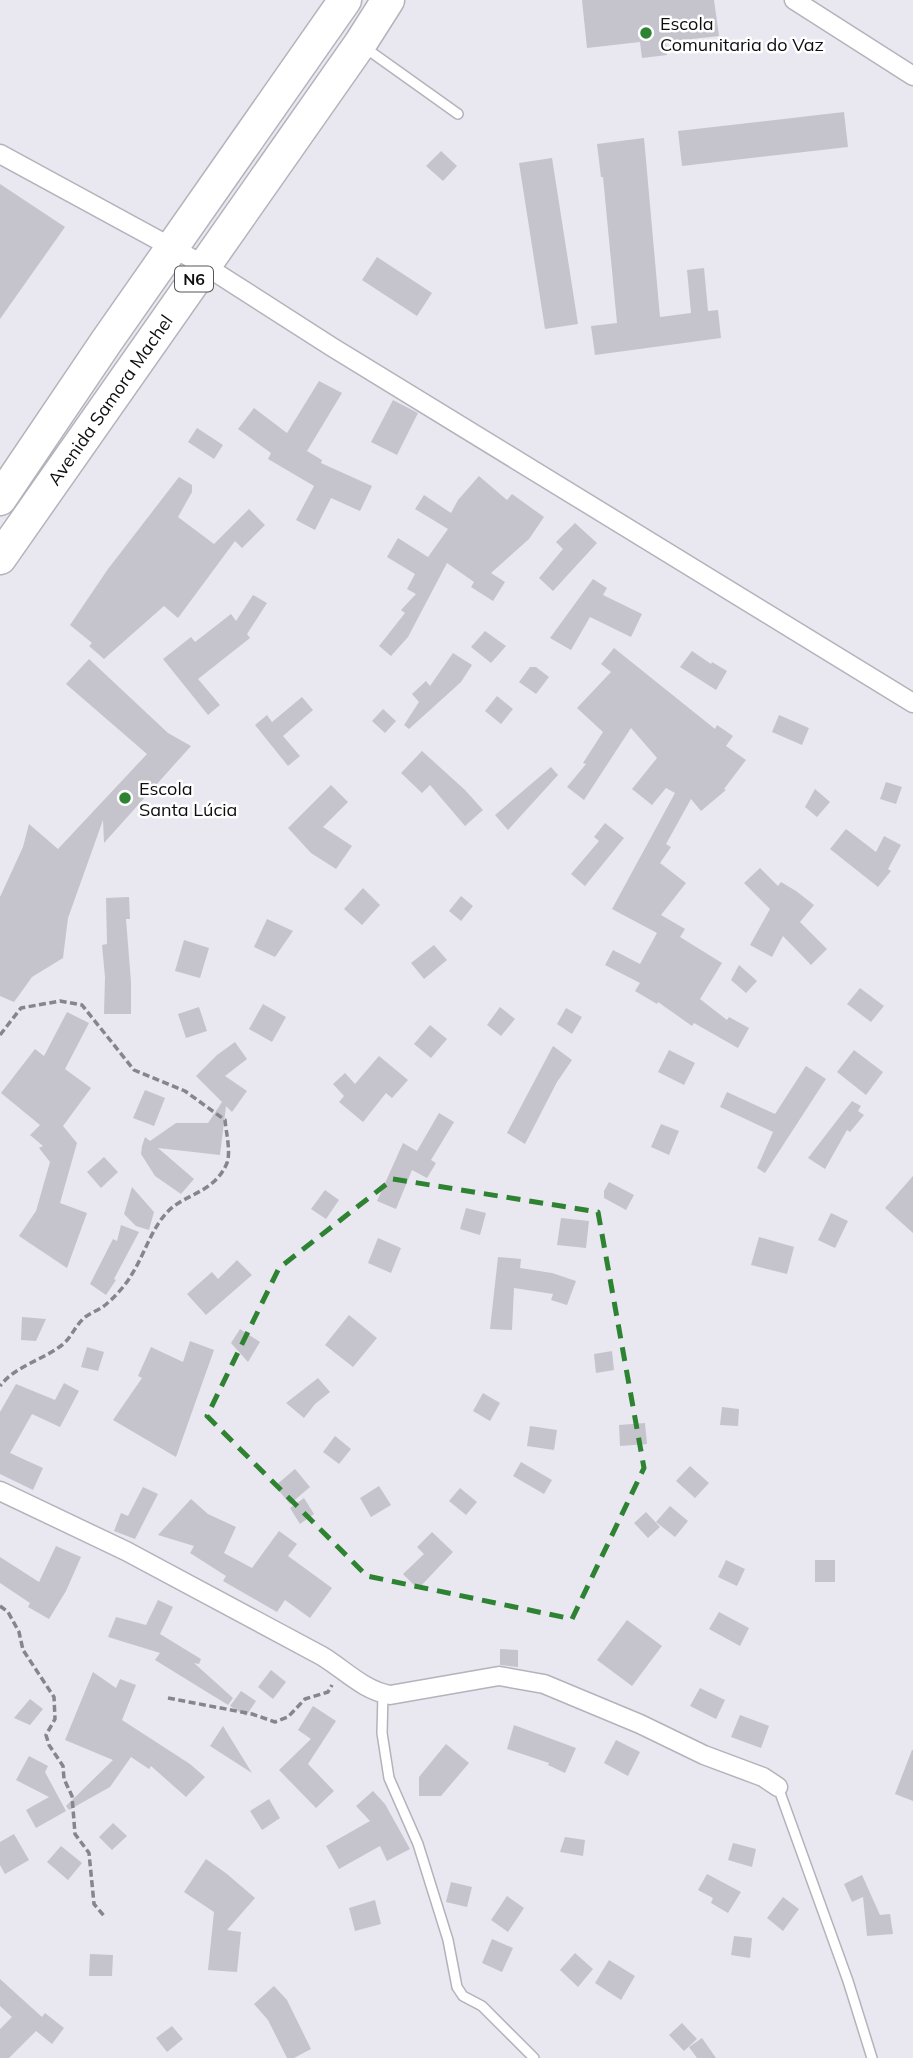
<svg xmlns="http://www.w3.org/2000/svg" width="913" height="2058" font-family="Mulish,sans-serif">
<rect width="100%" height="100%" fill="#e9e7f0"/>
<path fill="#c5c4cd" d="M 582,0 L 714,0 L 719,36 L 666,42 L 667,55 L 642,58 L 640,42 L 587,48 Z
M 844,112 L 848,147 L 682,166 L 678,131 Z
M 644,138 L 660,317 L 691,313 L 687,270 L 704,268 L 708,311 L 718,310 L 721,338 L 595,355 L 591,326 L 617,323 L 603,177 L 601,177 L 597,144 Z
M 441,151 L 457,166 L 443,181 L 426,166 Z
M 552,158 L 578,324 L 545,329 L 519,163 Z
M 0,184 L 65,227 L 0,319 Z
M 377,257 L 432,293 L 417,316 L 362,280 Z
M 319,381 L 342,393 L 307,451 L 322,460 L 321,463 L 372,486 L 360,511 L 331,498 L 315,530 L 296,520 L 314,486 L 268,459 L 271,453 L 238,429 L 254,408 L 287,433 Z
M 393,400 L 418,413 L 397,455 L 371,442 Z
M 197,428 L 223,445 L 214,459 L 188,442 Z
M 479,476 L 507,500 L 512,494 L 544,517 L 529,539 L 491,573 L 505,582 L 493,601 L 471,587 L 474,582 L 447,563 L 408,637 L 391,656 L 379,646 L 405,613 L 401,610 L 416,594 L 407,589 L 415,574 L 387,557 L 398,538 L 428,557 L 448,529 L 415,509 L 424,495 L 451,513 L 458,500 Z
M 179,477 L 192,485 L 192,492 L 178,517 L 214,544 L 249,509 L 265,525 L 242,548 L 235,541 L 178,618 L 164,606 L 104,659 L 89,646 L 92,643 L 70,625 L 108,569 Z
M 575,523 L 597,543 L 553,591 L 539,578 L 563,549 L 556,542 Z
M 593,579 L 607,588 L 603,595 L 642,614 L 631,637 L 590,617 L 571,650 L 550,638 Z
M 253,595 L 267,603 L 247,634 L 250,638 L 198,679 L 220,705 L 208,715 L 163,659 L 191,637 L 195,642 L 231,614 L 236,621 Z
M 485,631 L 506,646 L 491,663 L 471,647 Z
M 614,648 L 715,729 L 717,725 L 733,736 L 726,746 L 746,760 L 724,789 L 726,790 L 701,811 L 691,799 L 666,844 L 671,847 L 660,863 L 686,883 L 661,915 L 685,929 L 680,937 L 722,963 L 700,999 L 727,1020 L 729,1017 L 749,1028 L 738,1048 L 694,1023 L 692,1026 L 658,1002 L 657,1004 L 635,991 L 640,983 L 605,965 L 613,950 L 640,964 L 657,933 L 612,909 L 675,793 L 666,788 L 652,805 L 632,789 L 657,758 L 631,728 L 584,800 L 567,787 L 586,764 L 583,763 L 603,732 L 577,708 L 611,672 L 601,664 Z
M 692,651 L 711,664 L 712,662 L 727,671 L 716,690 L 680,667 Z
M 453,653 L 472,665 L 461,682 L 409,729 L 404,725 L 419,702 L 412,694 L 426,681 L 430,686 Z
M 89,659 L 168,733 L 191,746 L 104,843 L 103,820 L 68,918 L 63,958 L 32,977 L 14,1002 L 0,996 L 0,897 L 23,847 L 29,824 L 58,849 L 147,754 L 66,684 Z
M 530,667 L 536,667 L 549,677 L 536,694 L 519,682 Z
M 497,696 L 513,709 L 501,724 L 485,711 Z
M 302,697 L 313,710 L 283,736 L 300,756 L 288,766 L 255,725 L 267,715 L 272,722 Z
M 383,709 L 396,721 L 385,733 L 372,721 Z
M 779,715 L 809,728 L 802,745 L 772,732 Z
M 422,751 L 465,790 L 483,810 L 465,826 L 430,785 L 422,793 L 401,773 Z
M 551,767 L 558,775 L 508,830 L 495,815 Z
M 886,782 L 902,787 L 896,804 L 880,799 Z
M 331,785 L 348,802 L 323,827 L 352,846 L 336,869 L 311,853 L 288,828 Z
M 815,789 L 830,802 L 817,817 L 805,807 Z
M 605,823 L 624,838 L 585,886 L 571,874 L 599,841 L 594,837 Z
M 846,829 L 876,852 L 884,836 L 901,845 L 888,869 L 891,871 L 878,887 L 830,849 Z
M 760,868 L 778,886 L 781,882 L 796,891 L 814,905 L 800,922 L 827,949 L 811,965 L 783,936 L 772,957 L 750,945 L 770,909 L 744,883 Z
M 363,888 L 380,905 L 362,925 L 344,909 Z
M 461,896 L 473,906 L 461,921 L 449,911 Z
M 129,897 L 130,919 L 126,919 L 131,982 L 131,1014 L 104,1014 L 105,977 L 102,945 L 107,944 L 106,898 Z
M 267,919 L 293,931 L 275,957 L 254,947 Z
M 184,940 L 209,948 L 200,978 L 175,971 Z
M 434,945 L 447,960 L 424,979 L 411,963 Z
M 739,965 L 757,981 L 746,993 L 731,980 Z
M 860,988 L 884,1006 L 871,1022 L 847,1004 Z
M 263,1004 L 286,1017 L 272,1042 L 249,1029 Z
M 199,1007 L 207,1031 L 186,1038 L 178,1014 Z
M 500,1007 L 515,1019 L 501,1036 L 487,1025 Z
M 566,1008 L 582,1017 L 572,1034 L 557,1024 Z
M 67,1012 L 89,1023 L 65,1069 L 91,1088 L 63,1126 L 77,1143 L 60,1203 L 87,1213 L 67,1268 L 19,1236 L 36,1211 L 50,1162 L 39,1148 L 43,1146 L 30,1135 L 40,1125 L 1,1093 L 35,1049 L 44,1056 Z
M 430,1025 L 447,1039 L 431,1058 L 414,1044 Z
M 235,1042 L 247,1059 L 225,1076 L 247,1091 L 232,1112 L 226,1106 L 220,1155 L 158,1148 L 194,1179 L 181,1194 L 155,1176 L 141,1154 L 142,1146 L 145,1137 L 150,1141 L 176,1123 L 208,1123 L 222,1102 L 196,1076 L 217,1055 Z
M 553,1046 L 572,1060 L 557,1082 L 525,1144 L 507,1133 Z
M 669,1050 L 695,1063 L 684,1085 L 658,1072 Z
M 854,1050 L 883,1072 L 866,1095 L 837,1072 Z
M 379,1056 L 408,1080 L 392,1098 L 386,1093 L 363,1122 L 339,1102 L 344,1096 L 333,1084 L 345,1073 L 355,1084 Z
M 806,1066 L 826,1079 L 765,1173 L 757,1168 L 773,1132 L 720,1107 L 727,1092 L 775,1114 Z
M 145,1090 L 165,1098 L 154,1126 L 133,1118 Z
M 852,1101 L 861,1106 L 858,1111 L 864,1115 L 850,1132 L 847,1130 L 825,1169 L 808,1158 Z
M 439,1113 L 454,1122 L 431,1160 L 436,1163 L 427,1178 L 412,1170 L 396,1209 L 377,1201 L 403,1143 L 417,1151 Z
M 661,1124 L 679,1131 L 669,1155 L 651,1147 Z
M 104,1157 L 118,1172 L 101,1188 L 87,1172 Z
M 913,1176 L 913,1233 L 885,1208 Z
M 609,1182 L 634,1195 L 626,1210 L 604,1198 L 604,1191 Z
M 132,1187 L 154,1212 L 149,1230 L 136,1226 L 124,1214 Z
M 325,1190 L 339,1200 L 326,1219 L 311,1209 Z
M 466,1208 L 486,1213 L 480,1235 L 460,1229 Z
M 831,1213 L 848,1221 L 835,1248 L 818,1240 Z
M 561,1218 L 589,1221 L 586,1248 L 557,1245 Z
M 121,1225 L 139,1232 L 114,1279 L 116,1280 L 106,1295 L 90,1284 L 113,1239 L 117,1241 Z
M 759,1237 L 794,1247 L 787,1274 L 751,1265 Z
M 378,1238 L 401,1248 L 391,1273 L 368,1263 Z
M 498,1257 L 521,1259 L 520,1268 L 552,1273 L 576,1281 L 567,1305 L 551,1300 L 553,1294 L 514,1288 L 512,1330 L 490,1329 Z
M 237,1260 L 252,1275 L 206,1315 L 187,1294 L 212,1272 L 218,1279 Z
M 349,1315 L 377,1338 L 353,1367 L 325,1345 Z
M 22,1317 L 46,1319 L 36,1341 L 21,1340 Z
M 240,1329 L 260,1342 L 248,1362 L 231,1343 Z
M 190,1341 L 214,1350 L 176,1457 L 113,1420 L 142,1378 L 138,1376 L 151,1347 L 183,1362 Z
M 87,1347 L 104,1352 L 98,1371 L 81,1367 Z
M 612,1351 L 614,1370 L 596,1373 L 594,1354 Z
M 318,1378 L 330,1392 L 315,1404 L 304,1418 L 286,1403 Z
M 64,1383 L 79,1391 L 60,1427 L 32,1414 L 10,1453 L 43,1468 L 33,1490 L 0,1474 L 0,1412 L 16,1384 L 55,1400 Z
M 483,1393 L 500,1403 L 490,1421 L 473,1411 Z
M 722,1407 L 739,1409 L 738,1426 L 720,1425 Z
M 645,1423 L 647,1444 L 620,1446 L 619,1425 Z
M 530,1426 L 557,1430 L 554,1450 L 527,1446 Z
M 335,1436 L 351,1449 L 339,1464 L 323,1452 Z
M 521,1462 L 552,1480 L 544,1494 L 513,1476 Z
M 690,1466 L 709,1483 L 695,1498 L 676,1481 Z
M 295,1469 L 310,1487 L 290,1504 L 275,1486 Z
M 379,1486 L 391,1505 L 371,1517 L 360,1498 Z
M 143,1487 L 158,1494 L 135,1539 L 114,1531 L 121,1513 L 128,1516 Z
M 460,1488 L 477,1502 L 466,1515 L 449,1501 Z
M 304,1498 L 314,1514 L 300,1524 L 290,1508 Z
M 191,1499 L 208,1514 L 236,1527 L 224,1553 L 252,1568 L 279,1531 L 297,1544 L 288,1556 L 332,1588 L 310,1618 L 285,1600 L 277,1612 L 223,1581 L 226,1576 L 190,1553 L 194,1546 L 158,1535 Z
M 670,1506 L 688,1521 L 675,1537 L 656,1522 Z
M 646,1512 L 660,1527 L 648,1538 L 634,1523 Z
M 432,1532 L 453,1552 L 418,1589 L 403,1574 L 424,1554 L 417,1547 Z
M 56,1546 L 81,1557 L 66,1591 L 49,1619 L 28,1607 L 30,1603 L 0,1583 L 0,1557 L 39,1582 Z
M 726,1560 L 745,1569 L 737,1586 L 718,1577 Z
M 815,1560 L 835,1560 L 835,1582 L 815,1582 Z
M 158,1600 L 173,1607 L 160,1634 L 201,1659 L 199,1664 L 194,1663 L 233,1698 L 228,1705 L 155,1660 L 160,1653 L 108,1637 L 116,1617 L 146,1625 Z
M 719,1612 L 749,1628 L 740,1646 L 709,1629 Z
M 627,1620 L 662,1646 L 632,1686 L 597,1660 Z
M 500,1649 L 518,1650 L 518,1667 L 500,1665 Z
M 271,1670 L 286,1682 L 273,1699 L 258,1687 Z
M 93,1672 L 116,1688 L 120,1679 L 136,1685 L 122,1720 L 190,1764 L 205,1777 L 186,1797 L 151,1766 L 149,1769 L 131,1757 L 110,1787 L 69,1810 L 66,1806 L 113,1760 L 65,1740 Z
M 700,1688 L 725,1700 L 716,1719 L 690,1706 Z
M 241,1691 L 256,1701 L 246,1716 L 230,1706 Z
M 30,1699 L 43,1709 L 30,1725 L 14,1718 Z
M 313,1706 L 336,1721 L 308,1764 L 334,1791 L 316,1808 L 279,1770 L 311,1739 L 298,1730 Z
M 740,1715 L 769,1726 L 761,1748 L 731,1737 Z
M 514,1725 L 576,1748 L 565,1773 L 548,1765 L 549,1763 L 507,1749 Z
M 223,1726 L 252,1773 L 210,1746 Z
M 616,1740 L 640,1752 L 628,1776 L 604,1763 Z
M 446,1744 L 469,1763 L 441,1796 L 419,1796 L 419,1777 Z
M 912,1750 L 913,1750 L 913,1801 L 895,1794 Z
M 29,1756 L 48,1766 L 45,1772 L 66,1811 L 36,1828 L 26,1810 L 49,1797 L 16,1780 Z
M 373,1791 L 385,1804 L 410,1849 L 387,1861 L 380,1846 L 339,1869 L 326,1846 L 370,1821 L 356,1806 Z
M 269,1799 L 280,1818 L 262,1830 L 250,1811 Z
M 113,1823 L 127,1836 L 112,1850 L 99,1837 Z
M 14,1834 L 29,1860 L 5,1874 L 0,1865 L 0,1842 Z
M 565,1837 L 585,1840 L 583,1856 L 560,1852 Z
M 733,1843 L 756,1849 L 752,1867 L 728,1860 Z
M 61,1846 L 82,1863 L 68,1880 L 47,1862 Z
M 206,1859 L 227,1874 L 255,1898 L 227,1930 L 241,1932 L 237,1972 L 208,1970 L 214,1912 L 184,1892 Z
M 707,1874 L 741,1892 L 728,1913 L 711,1903 L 713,1898 L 698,1890 Z
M 862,1875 L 880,1915 L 890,1914 L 893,1934 L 867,1936 L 863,1897 L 852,1902 L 844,1884 Z
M 451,1882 L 472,1887 L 467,1907 L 446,1902 Z
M 507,1896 L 524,1908 L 508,1932 L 491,1920 Z
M 783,1897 L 799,1909 L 783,1931 L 767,1918 Z
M 375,1900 L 381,1924 L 355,1931 L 349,1908 Z
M 734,1936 L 752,1938 L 750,1958 L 731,1955 Z
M 492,1939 L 513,1948 L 502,1972 L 482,1963 Z
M 575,1953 L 593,1969 L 578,1987 L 560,1970 Z
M 90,1954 L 113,1955 L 112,1976 L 89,1976 Z
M 609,1960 L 635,1976 L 621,2000 L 595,1983 Z
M 0,1979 L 42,2017 L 45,2013 L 64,2028 L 52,2044 L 36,2031 L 9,2058 L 0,2058 L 0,2029 L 12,2017 L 0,2006 Z
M 274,1986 L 287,2000 L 311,2049 L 294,2058 L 287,2058 L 268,2020 L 254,2004 Z
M 682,2023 L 697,2039 L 684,2051 L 669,2035 Z
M 172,2026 L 183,2039 L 167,2052 L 156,2038 Z
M 702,2038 L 716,2058 L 697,2058 L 689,2047 Z"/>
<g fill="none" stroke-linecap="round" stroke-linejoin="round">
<g stroke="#b4b3bc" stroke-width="12">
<path id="lane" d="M 364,47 L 458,114
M 383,1694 L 382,1733 L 389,1778 L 418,1844 L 448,1940 L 457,1987 L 463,1996 L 482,2006 L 534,2058
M 778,1787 L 848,1981 L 872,2058"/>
</g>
<g stroke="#b4b3bc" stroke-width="21">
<path id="street" d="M 794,0 L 913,76
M 0,154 L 204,265 L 332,347 L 913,703
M 0,1491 L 126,1551 L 322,1656 C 345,1670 363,1690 390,1695 L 499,1676 L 544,1684 L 640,1724 L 704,1755 L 763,1777 L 778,1787"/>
</g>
<g stroke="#b4b3bc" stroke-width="35">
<path id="highway" d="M 0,499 L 106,342 L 345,0
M 0,558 L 360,44 L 388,0"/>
</g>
<path stroke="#87858b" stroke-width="3.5" stroke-dasharray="7 3.5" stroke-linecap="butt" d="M 0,1035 L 21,1008 L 60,1001 L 82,1005 L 134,1070 L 185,1091 L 225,1120 C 226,1132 231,1152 227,1163 C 216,1189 194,1192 174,1206 C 153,1222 146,1252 132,1274 C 126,1285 114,1298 104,1306 C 97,1311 87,1314 82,1320 C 74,1328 71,1338 62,1345 C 43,1360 15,1366 0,1386
M 0,1606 L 8,1612 L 19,1632 L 23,1650 L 54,1697 L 55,1719 L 46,1735 L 49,1745 L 63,1766 L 64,1779 L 72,1796 L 75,1834 L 89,1853 L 94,1904 L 105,1917
M 168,1698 L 252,1714 L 275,1722 L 288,1717 L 305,1699 L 328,1692 L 332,1685"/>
<use href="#lane" stroke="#fff" stroke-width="9"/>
<use href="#street" stroke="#fff" stroke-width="18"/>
<use href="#highway" stroke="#fff" stroke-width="32"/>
</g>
<path fill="none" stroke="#2d8331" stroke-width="5" stroke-dasharray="14 9" stroke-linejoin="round" d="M 393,1179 L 598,1212 L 644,1468 L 572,1619 L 367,1576 L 207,1416 L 279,1268 Z"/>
<g fill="#2d8331" stroke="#fff" stroke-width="2.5">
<circle cx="646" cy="33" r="7"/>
<circle cx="125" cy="798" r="7"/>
</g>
<g text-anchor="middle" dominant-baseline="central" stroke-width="5" stroke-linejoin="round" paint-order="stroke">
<rect fill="#fff" stroke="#565658" stroke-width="2" x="175" y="266.5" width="38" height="25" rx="5"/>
<g font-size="16" font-weight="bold" fill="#0e0d10">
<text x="194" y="279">N6</text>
</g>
<g font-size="18" fill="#0e0d10" stroke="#fff" text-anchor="start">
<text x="660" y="23">Escola<tspan x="660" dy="21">Comunitaria do Vaz</tspan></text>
<text x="139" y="788">Escola<tspan x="139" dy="21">Santa Lúcia</tspan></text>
</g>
<g font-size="18" fill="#0e0d10" stroke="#fff">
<text transform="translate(110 400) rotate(-55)">Avenida Samora Machel</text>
</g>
</g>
</svg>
